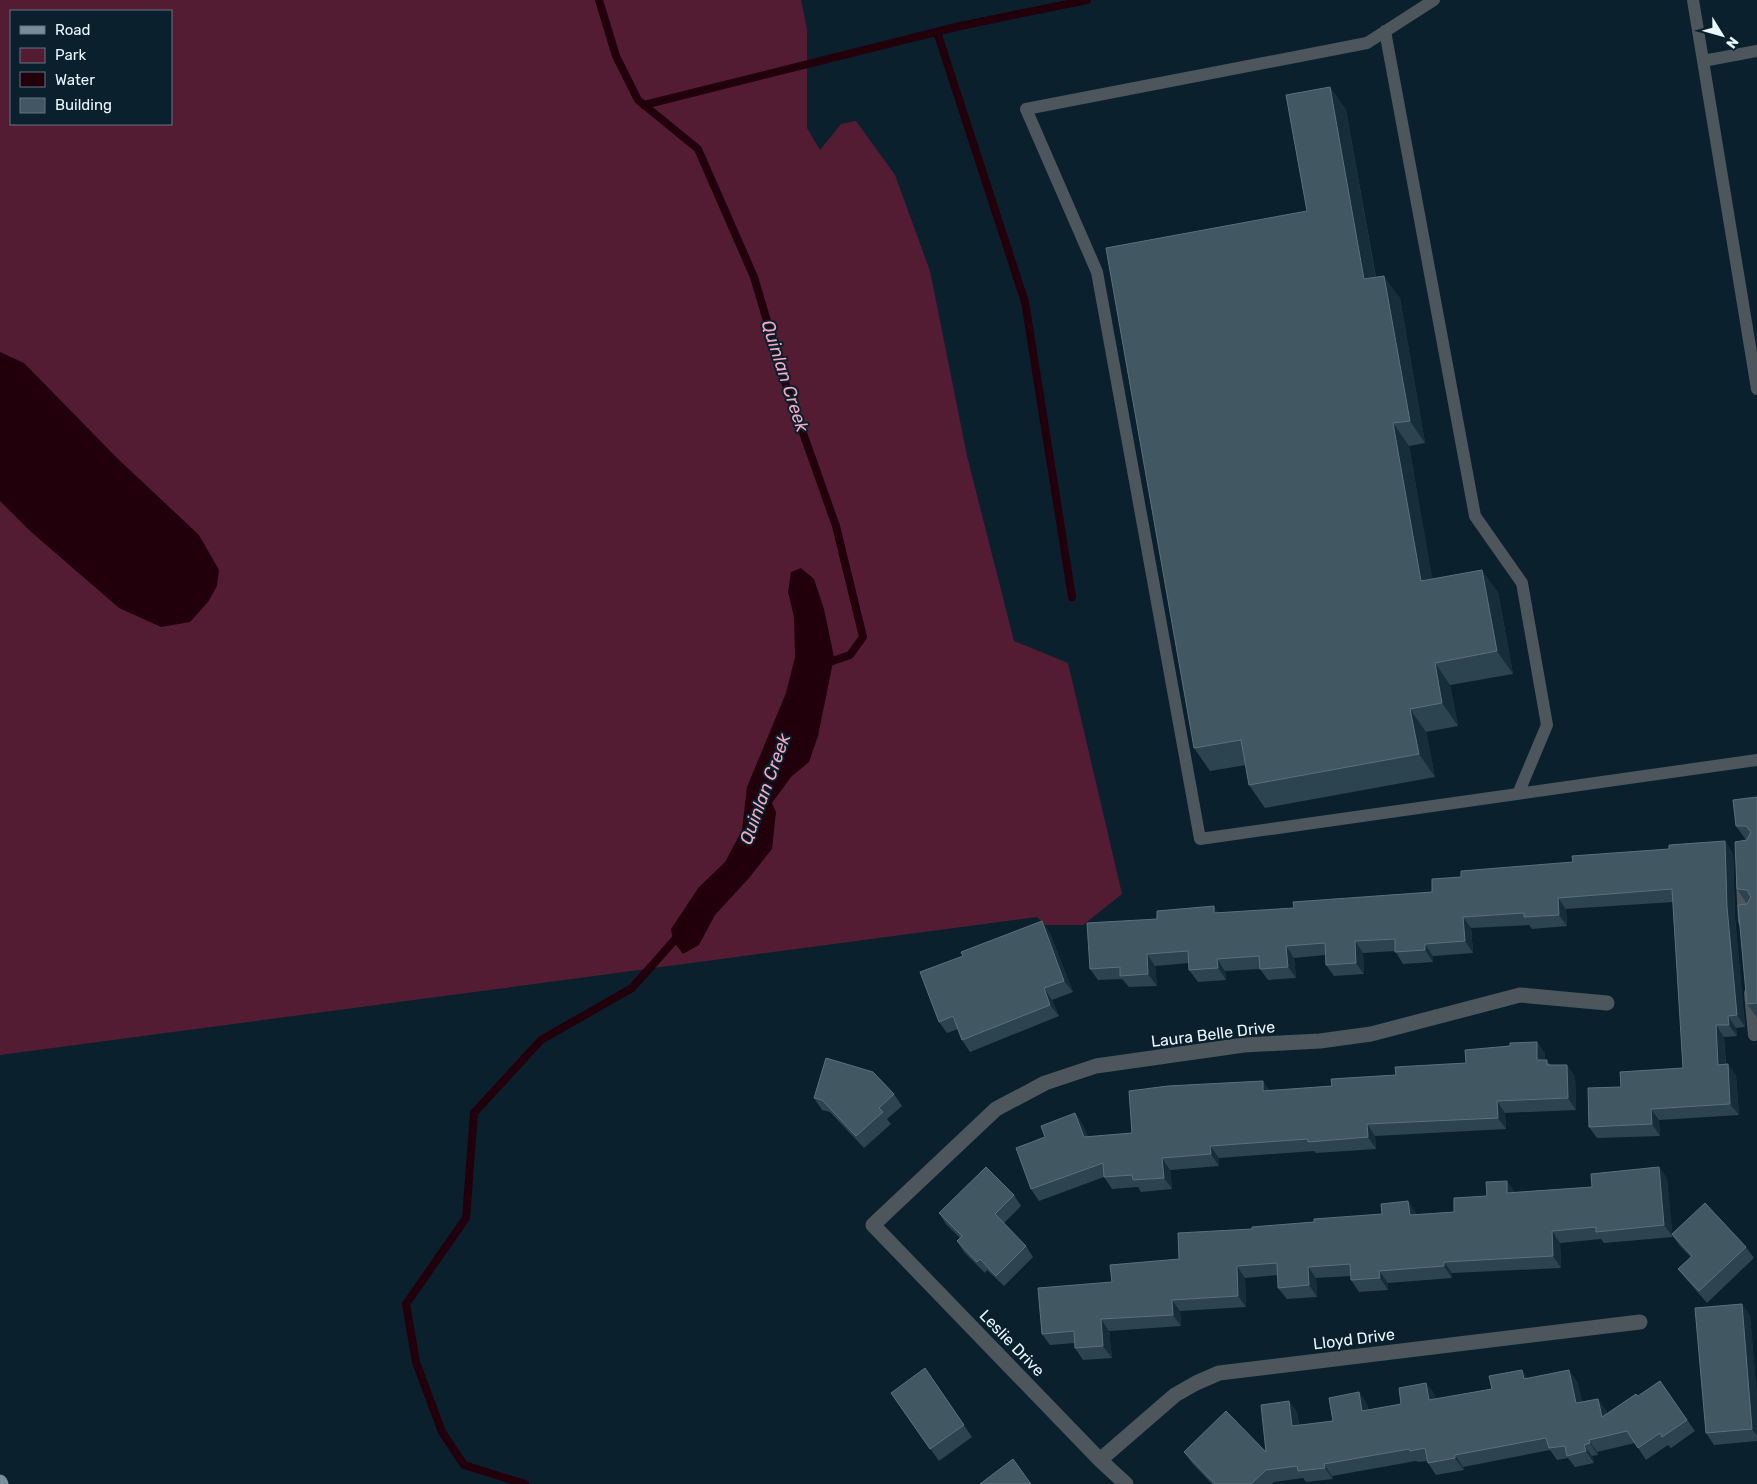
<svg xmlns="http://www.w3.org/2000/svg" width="1757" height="1484" font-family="Rubik,sans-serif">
<rect width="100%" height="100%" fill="#0a212d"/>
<path fill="#531c33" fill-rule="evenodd" d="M 0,0 L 801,0 L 807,29 L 807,128 L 820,150 L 841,124 L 856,121 L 895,175 L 930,271 L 967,456 L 1014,641 L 1068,663 L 1122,894 L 1083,925 L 1045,925 L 1037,917 L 0,1055 ZM 11,11 L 171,11 L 171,124 L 11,124 Z"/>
<path fill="#21000c" d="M 0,352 L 24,363 L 117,458 L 199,535 L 219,570 L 217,586 L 208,602 L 190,622 L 161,627 L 119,608 L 29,530 L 0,501 Z
M 801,568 L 814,579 L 824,609 L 834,657 L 818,736 L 809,762 L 791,777 L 772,803 L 776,812 L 772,849 L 749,878 L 715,915 L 699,945 L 683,954 L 673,941 L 671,929 L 699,887 L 725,862 L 742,830 L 747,787 L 786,693 L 795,657 L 794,617 L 788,592 L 791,572 Z"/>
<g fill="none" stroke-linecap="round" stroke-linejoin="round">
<path stroke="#21000c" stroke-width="8" d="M 599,0 L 616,56 L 638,100 L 698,149 L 754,277 L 785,382 L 836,526 L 863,637 L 850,655 L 824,664
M 937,32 L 1025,302 L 1072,597
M 644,105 L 960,26 L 1087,0
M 525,1484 L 464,1465 L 442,1432 L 416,1362 L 406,1304 L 466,1218 L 474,1113 L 541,1040 L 632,988 L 680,934"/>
<path stroke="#4c565c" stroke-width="12" d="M 1434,0 L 1367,43 L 1026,109 L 1097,272 L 1200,839 L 1757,760
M 1693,0 L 1757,389
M 1385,31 L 1475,516 L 1522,583 L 1547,725 L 1518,794
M 1703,61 L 1757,51
M 1742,881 L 1744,921
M 1750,993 L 1754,1035 L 1757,1034"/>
<path stroke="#4c565c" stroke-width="15" d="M 1100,1460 L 1175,1395 L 1196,1383 L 1219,1373 L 1640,1322
M 1126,1484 L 1100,1460 L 873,1225 L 996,1109 L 1045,1083 L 1096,1066 L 1244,1045 L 1320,1041 L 1371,1034 L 1520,995 L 1607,1003"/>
<path stroke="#788e9a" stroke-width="15" d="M 0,1482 L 1,1484"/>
</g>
<path fill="#2c444f" d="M 1330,87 L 1346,110 L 1376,277 L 1400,298 L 1425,443 L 1409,446 L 1432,579 L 1498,592 L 1513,674 L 1450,685 L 1458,726 L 1426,732 L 1435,777 L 1265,808 L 1249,785 L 1246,765 L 1210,771 L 1194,748 L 1307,211 Z
M 1757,797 L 1757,1018 L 1747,1004 L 1747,904 L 1737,889 L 1746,840 L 1736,826 Z
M 1733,853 L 1735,918 L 1745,1027 L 1736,1028 L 1737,1036 L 1724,1037 L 1726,1065 L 1728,1064 L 1736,1076 L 1739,1115 L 1659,1120 L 1660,1136 L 1597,1138 L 1589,1127 L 1621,1087 L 1683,1068 L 1673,902 L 1566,909 L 1567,926 L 1532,929 L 1529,925 L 1471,928 L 1473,953 L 1433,956 L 1433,962 L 1403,964 L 1395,951 L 1363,953 L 1364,974 L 1334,976 L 1326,965 L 1325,955 L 1294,958 L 1296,978 L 1268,980 L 1260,969 L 1225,971 L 1226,980 L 1198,982 L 1189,970 L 1189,963 L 1155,966 L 1157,986 L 1129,987 L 1122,979 L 1098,980 L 1090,969 L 1157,919 L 1218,913 L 1294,908 L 1432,892 L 1461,877 Z
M 1050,933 L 1073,992 L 1052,1000 L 1059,1016 L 970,1052 L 962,1040 L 958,1029 L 947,1033 L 939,1022 Z
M 1537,1042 L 1545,1054 L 1545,1060 L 1551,1065 L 1575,1076 L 1576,1110 L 1505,1113 L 1506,1129 L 1375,1136 L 1376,1149 L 1316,1153 L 1314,1151 L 1219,1158 L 1219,1166 L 1170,1170 L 1172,1189 L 1141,1192 L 1138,1187 L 1112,1189 L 1104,1177 L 1039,1201 L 1031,1189 L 1045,1137 L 1075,1113 L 1083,1125 L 1088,1137 L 1132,1133 L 1269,1090 L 1332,1086 L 1466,1063 L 1510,1046 Z
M 894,1094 L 902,1106 L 887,1119 L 891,1124 L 864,1148 L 830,1112 L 822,1110 L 814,1098 Z
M 1667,1178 L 1672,1234 L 1746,1247 L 1754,1258 L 1707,1303 L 1687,1280 L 1678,1269 L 1691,1257 L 1680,1246 L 1672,1235 L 1673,1237 L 1604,1243 L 1601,1239 L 1560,1243 L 1561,1268 L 1452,1273 L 1452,1278 L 1388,1283 L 1388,1290 L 1359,1292 L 1351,1280 L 1351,1276 L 1316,1278 L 1317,1297 L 1287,1299 L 1278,1288 L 1278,1275 L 1245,1278 L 1246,1307 L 1180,1311 L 1181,1326 L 1109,1331 L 1112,1358 L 1083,1360 L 1075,1348 L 1075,1343 L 1050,1345 L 1042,1334 L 1112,1282 L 1179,1259 L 1252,1229 L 1382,1214 L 1408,1201 L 1416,1213 L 1417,1215 L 1454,1212 L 1487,1196 L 1515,1192 L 1592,1187 Z
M 1014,1195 L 1021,1206 L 1004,1223 L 1026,1246 L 1033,1257 L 1004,1286 L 987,1270 L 985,1273 L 964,1252 L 957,1241 L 960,1238 L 946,1224 L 939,1213 Z
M 1750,1315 L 1757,1398 L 1757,1441 L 1714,1445 L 1706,1433 Z
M 925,1368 L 972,1437 L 939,1461 L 891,1393 Z
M 1528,1378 L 1577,1381 L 1582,1402 L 1606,1410 L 1607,1414 L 1638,1396 L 1660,1381 L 1695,1431 L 1671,1448 L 1668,1445 L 1646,1460 L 1635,1443 L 1597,1452 L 1598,1455 L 1592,1456 L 1594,1463 L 1575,1467 L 1568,1458 L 1557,1460 L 1550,1450 L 1463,1467 L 1464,1470 L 1436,1475 L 1428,1463 L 1428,1461 L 1418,1462 L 1416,1461 L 1332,1476 L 1333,1479 L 1306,1482 L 1303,1478 L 1274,1482 L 1272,1484 L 1212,1484 L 1192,1463 L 1184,1452 L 1266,1452 L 1289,1401 L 1297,1412 L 1299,1425 L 1333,1421 L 1359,1392 L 1367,1404 L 1368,1410 L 1401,1404 L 1426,1383 L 1435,1395 L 1435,1399 L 1492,1389 Z"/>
<path fill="#162e3a" d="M 1330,87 L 1346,110 L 1380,302 L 1364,279 Z
M 1384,276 L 1400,298 L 1425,443 L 1410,421 Z
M 1393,423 L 1409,446 L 1437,604 L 1421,581 Z
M 1482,570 L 1498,592 L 1513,674 L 1497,651 Z
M 1435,663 L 1450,685 L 1458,726 L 1442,703 Z
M 1410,709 L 1426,732 L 1435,777 L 1419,754 Z
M 1725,841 L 1733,853 L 1735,918 L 1745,1027 L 1737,1015 L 1727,907 Z
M 1558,898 L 1566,909 L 1567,926 L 1559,915 Z
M 1214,906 L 1222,918 L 1214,913 Z
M 1463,917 L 1471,928 L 1473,953 L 1465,941 Z
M 1042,921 L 1050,933 L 1073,992 L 1064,981 Z
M 1355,941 L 1363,953 L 1364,974 L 1356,963 Z
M 1425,944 L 1433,956 L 1433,962 L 1425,950 Z
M 1286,946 L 1294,958 L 1296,978 L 1288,967 Z
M 1147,954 L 1155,966 L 1157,986 L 1148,974 Z
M 1217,959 L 1225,971 L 1226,980 L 1218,968 Z
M 1044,988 L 1052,1000 L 1059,1016 L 1050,1005 Z
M 1728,1016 L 1736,1028 L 1737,1036 L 1729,1025 Z
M 1716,1025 L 1724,1037 L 1726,1077 L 1718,1065 Z
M 1537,1042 L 1545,1054 L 1545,1072 L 1537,1060 Z
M 1728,1064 L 1736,1076 L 1739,1115 L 1730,1104 Z
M 1567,1065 L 1575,1076 L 1576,1110 L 1568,1098 Z
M 1263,1081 L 1271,1092 L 1263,1091 Z
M 1497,1101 L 1505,1113 L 1506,1129 L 1498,1118 Z
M 1651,1109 L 1659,1120 L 1660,1136 L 1652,1124 Z
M 1075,1113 L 1083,1125 L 1092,1149 L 1084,1137 Z
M 1367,1124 L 1375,1136 L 1376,1149 L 1368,1137 Z
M 1210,1146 L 1219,1158 L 1219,1166 L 1211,1154 Z
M 1162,1158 L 1170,1170 L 1172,1189 L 1164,1178 Z
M 1659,1167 L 1667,1178 L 1673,1237 L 1664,1225 Z
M 1507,1181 L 1515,1192 L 1507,1193 Z
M 1408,1201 L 1416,1213 L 1418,1227 L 1410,1215 Z
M 1552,1231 L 1560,1243 L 1561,1268 L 1553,1256 Z
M 1444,1262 L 1452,1273 L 1452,1278 L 1444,1266 Z
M 1237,1266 L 1245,1278 L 1246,1307 L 1238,1296 Z
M 1308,1267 L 1316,1278 L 1317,1297 L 1309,1285 Z
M 1379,1271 L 1388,1283 L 1388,1290 L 1380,1278 Z
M 1172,1300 L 1180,1311 L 1181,1326 L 1173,1315 Z
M 1742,1304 L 1750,1315 L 1757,1398 L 1757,1436 L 1752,1429 Z
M 1101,1319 L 1109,1331 L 1112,1358 L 1103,1346 Z
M 1522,1370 L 1531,1382 L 1524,1379 Z
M 1569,1370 L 1577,1381 L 1585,1415 L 1576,1403 Z
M 1426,1383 L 1435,1395 L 1437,1412 L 1429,1400 Z
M 1359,1392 L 1367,1404 L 1370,1423 L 1362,1411 Z
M 1598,1399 L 1606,1410 L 1610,1429 L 1602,1417 Z
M 1289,1401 L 1297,1412 L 1300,1437 L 1292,1426 Z
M 1589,1440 L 1597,1452 L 1598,1455 L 1590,1443 Z
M 1584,1445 L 1592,1456 L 1594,1463 L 1586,1451 Z
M 1455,1455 L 1463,1467 L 1464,1470 L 1455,1458 Z
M 1324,1464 L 1332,1476 L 1333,1479 L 1325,1468 Z"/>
<path fill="#415762" stroke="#5b707b" d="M 1330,87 L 1364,279 L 1384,276 L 1410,421 L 1393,423 L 1421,581 L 1482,570 L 1497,651 L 1435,663 L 1442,703 L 1410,709 L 1419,754 L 1249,785 L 1241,740 L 1194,748 L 1106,248 L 1307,211 L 1286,95 Z
M 1757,797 L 1757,1003 L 1747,1004 L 1738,905 L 1747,904 L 1751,897 L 1747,890 L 1737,889 L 1735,842 L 1747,840 L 1751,832 L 1746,826 L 1736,826 L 1733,800 Z
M 1725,841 L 1727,907 L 1737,1015 L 1728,1016 L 1729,1025 L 1716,1025 L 1718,1065 L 1728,1064 L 1730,1104 L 1651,1109 L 1652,1124 L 1589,1127 L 1588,1088 L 1621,1087 L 1620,1072 L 1683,1068 L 1672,889 L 1558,898 L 1559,915 L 1524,917 L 1524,913 L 1463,917 L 1465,941 L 1425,944 L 1425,950 L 1395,952 L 1395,939 L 1355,941 L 1356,963 L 1326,965 L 1325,943 L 1286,946 L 1288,967 L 1260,969 L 1259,956 L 1217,959 L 1218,968 L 1189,970 L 1188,951 L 1147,954 L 1148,974 L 1120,976 L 1120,967 L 1090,969 L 1087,923 L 1157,919 L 1157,911 L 1214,906 L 1214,913 L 1294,908 L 1293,902 L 1432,892 L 1432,879 L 1461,877 L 1461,871 L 1573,862 L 1572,856 L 1669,849 L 1669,845 Z
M 1042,921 L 1064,981 L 1044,988 L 1050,1005 L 962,1040 L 953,1016 L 939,1022 L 920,972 L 963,956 L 961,952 Z
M 1537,1042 L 1537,1060 L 1547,1060 L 1547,1065 L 1567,1065 L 1568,1098 L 1497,1101 L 1498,1118 L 1367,1124 L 1368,1137 L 1308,1142 L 1308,1139 L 1210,1146 L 1211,1154 L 1162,1158 L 1164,1178 L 1133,1180 L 1132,1175 L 1104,1177 L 1103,1163 L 1031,1189 L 1016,1148 L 1045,1137 L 1041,1126 L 1075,1113 L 1084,1137 L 1132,1133 L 1129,1091 L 1168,1086 L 1263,1081 L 1263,1091 L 1332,1086 L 1331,1079 L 1396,1075 L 1395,1067 L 1466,1063 L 1465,1050 L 1510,1046 L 1510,1043 Z
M 826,1058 L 873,1072 L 894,1094 L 879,1108 L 883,1112 L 856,1136 L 822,1100 L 814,1098 Z
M 986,1167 L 1014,1195 L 995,1214 L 1026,1246 L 996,1276 L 980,1259 L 977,1262 L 957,1241 L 962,1236 L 939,1213 Z
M 1659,1167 L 1664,1225 L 1596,1232 L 1596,1227 L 1552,1231 L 1553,1256 L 1444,1262 L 1444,1266 L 1379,1271 L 1380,1278 L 1351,1280 L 1350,1264 L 1308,1267 L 1309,1285 L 1278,1288 L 1277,1263 L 1237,1266 L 1238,1296 L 1172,1300 L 1173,1315 L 1101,1319 L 1103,1346 L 1075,1348 L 1074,1331 L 1042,1334 L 1038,1288 L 1112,1282 L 1110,1265 L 1179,1259 L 1178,1233 L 1252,1229 L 1252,1227 L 1314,1222 L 1314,1219 L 1382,1214 L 1381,1204 L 1408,1201 L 1410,1215 L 1454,1212 L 1454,1198 L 1487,1196 L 1486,1182 L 1507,1181 L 1507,1193 L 1592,1187 L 1591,1174 Z
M 1705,1203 L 1746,1247 L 1699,1291 L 1678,1269 L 1692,1256 L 1672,1234 Z
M 1742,1304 L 1752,1429 L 1706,1433 L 1695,1308 Z
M 925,1368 L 964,1425 L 930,1449 L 891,1393 Z
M 1522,1370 L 1524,1379 L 1569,1370 L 1576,1403 L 1598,1399 L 1602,1417 L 1636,1394 L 1638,1396 L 1660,1381 L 1687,1420 L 1662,1437 L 1660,1433 L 1638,1448 L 1627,1431 L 1589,1440 L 1590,1443 L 1584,1445 L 1586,1451 L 1567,1456 L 1565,1446 L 1549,1448 L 1546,1438 L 1455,1455 L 1455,1458 L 1428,1463 L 1425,1448 L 1410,1451 L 1409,1449 L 1324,1464 L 1325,1468 L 1298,1471 L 1297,1466 L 1266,1470 L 1251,1484 L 1215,1484 L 1184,1452 L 1226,1411 L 1266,1452 L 1261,1405 L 1289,1401 L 1292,1426 L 1333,1421 L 1329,1398 L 1359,1392 L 1362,1411 L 1401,1404 L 1399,1388 L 1426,1383 L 1429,1400 L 1492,1389 L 1489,1376 Z
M 1013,1459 L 1031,1484 L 980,1484 Z"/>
<g text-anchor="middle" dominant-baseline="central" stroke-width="4" stroke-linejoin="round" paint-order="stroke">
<g font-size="16" fill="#e9f7ff" stroke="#0a212d">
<text transform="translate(1213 1034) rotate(-7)">Laura Belle Drive</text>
<text transform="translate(1354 1339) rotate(-7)">Lloyd Drive</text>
<text transform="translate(1012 1343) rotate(46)">Leslie Drive</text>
</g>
<g font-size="18" font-style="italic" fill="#f6a9c3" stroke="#0a212d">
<text transform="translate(785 376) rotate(72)">Quinlan Creek</text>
<text transform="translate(765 789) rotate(-70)">Quinlan Creek</text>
</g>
</g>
<rect x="10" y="10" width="162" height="115" fill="#0a212d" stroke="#637781"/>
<rect x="20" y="26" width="25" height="8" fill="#788e9a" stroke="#637781"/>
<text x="55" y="35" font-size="15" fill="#e9f7ff">Road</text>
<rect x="20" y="48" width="25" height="15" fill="#531c33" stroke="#637781"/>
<text x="55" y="60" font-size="15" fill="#e9f7ff">Park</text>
<rect x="20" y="72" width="25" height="15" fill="#21000c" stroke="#637781"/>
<text x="55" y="85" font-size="15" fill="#e9f7ff">Water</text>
<rect x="20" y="98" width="25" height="15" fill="#415762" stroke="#637781"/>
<text x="55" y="110" font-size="15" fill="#e9f7ff">Building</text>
<g transform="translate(1722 35) rotate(127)" stroke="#0a212d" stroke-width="4" paint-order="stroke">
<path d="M0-4L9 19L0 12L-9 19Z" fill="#e9f7ff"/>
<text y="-8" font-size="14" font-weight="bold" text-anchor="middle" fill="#e9f7ff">N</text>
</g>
</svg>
